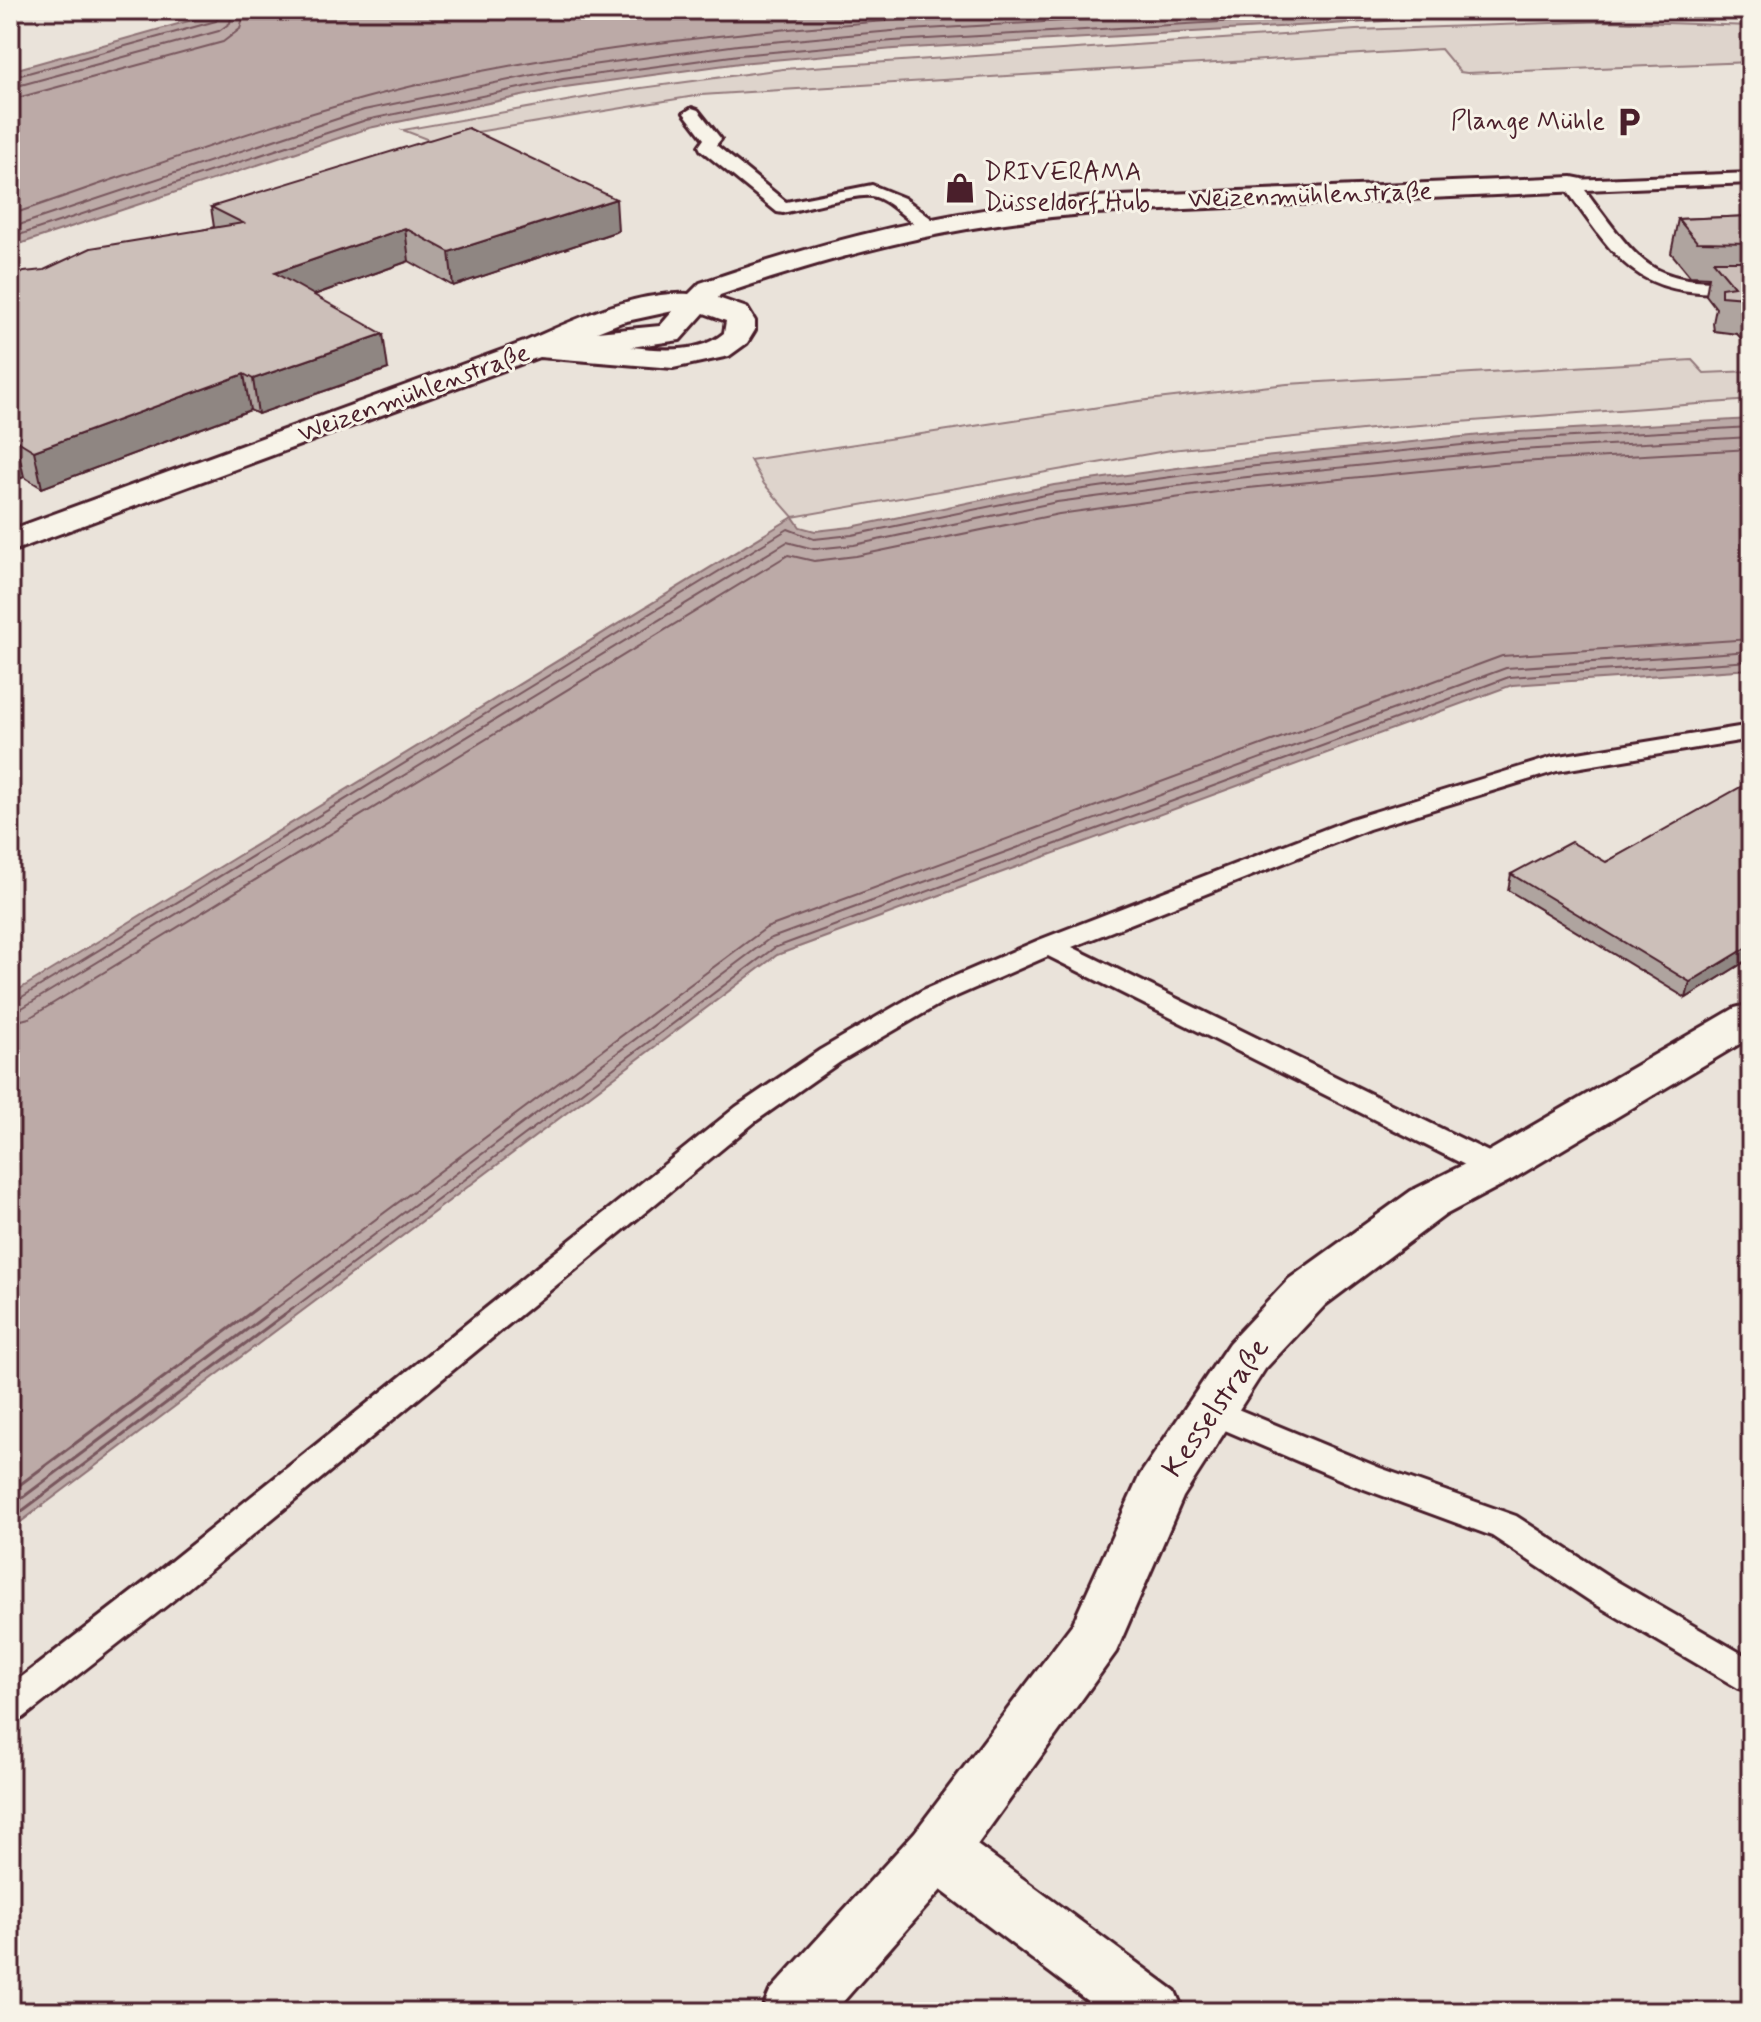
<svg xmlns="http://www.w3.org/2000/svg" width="1761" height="2022" font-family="Mynerve,sans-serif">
<rect width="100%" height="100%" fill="#f7f3e8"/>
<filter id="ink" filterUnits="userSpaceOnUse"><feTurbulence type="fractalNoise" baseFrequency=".0125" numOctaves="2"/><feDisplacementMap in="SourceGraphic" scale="16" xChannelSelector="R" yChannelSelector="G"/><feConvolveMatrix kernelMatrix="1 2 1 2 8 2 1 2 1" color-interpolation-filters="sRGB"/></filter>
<g filter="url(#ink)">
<path fill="#eae3da" d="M 10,10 L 1751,10 L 1751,2012 L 10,2012 Z"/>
<path fill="#ded4cc" stroke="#947a7c" stroke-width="2" d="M 1609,21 L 1751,26 L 1751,62 L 1467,73 L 1460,72 L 1441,49 L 701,95 L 429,140 L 403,130 L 634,89 L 783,69 L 1356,30 Z
M 1692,360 L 1704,373 L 1751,371 L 1751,400 L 1381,428 L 1171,450 L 793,517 L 764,484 L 750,460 L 1139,401 L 1287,384 Z"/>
<path fill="#bcaaa7" stroke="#8e7275" stroke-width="2" d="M 228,10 L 1579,10 L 894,49 L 740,63 L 565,87 L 369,128 L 10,247 L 10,71 Z
M 1751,419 L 1751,669 L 1512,685 L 777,955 L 10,1530 L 10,995 L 793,517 L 800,527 L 815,531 L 851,527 L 1054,485 L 1235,460 L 1501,433 Z"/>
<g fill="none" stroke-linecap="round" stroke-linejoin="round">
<path stroke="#78575d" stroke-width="2" d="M 10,78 L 216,21 L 223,10
M 10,88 L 219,31 L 230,23 L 233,10
M 10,100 L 223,42 L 240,29 L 245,10
M 10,215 C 153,167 296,111 443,79 C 641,36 844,23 1045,10
M 10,228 L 364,110 L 562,69 L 738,45 L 892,31 L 1248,10
M 10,238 L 366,120 L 563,79 L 739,55 L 893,41 L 1429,10
M 10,1001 L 17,1000 L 788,529 L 814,539 L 852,535 L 1055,493 L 1236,468 L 1501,441 L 1751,427
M 10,1011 L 22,1008 L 787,542 L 814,549 L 854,545 L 1057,502 L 1238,478 L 1502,451 L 1751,437
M 10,1023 L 29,1018 L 788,555 L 814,561 L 856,556 L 1059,514 L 1239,489 L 1503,463 L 1751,449
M 254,1310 L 766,928 L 1502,656 L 1751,639
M 274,1310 L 769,939 L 1506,668 L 1751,651
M 291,1310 L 774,948 L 1509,677 L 1751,661"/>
<path stroke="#78575d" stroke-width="3" d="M 10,1492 L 257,1308
M 10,1507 L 276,1308
M 10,1520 L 293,1308"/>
<g stroke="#4a1f2b" stroke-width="6">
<path id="service" d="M 692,108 L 698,110 L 721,139 L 716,145 L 786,202 L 872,185 L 904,198 L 940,225 L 937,229 C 914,235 894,199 871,196 C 855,194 802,209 783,213 L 777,212 L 701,150 L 699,146 L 704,139 L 684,113 Z
M 1751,173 L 1751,183 L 1585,190 C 1643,267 1648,286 1751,280 L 1751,292 C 1638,298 1625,272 1563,185 L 1572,180 Z
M 1751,725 L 1751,739 L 1557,771 L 1369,829 L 1072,947 L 1507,1161 L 1511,1168 L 1507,1175 L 1496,1178 L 1485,1175 L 1048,956 L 943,1002 L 840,1062 L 756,1121 L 171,1602 L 23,1718 L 10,1722 L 10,1686 L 145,1582 L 736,1107 L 820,1050 L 923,990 L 1039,940 L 1351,819 L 1553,757 Z
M 1211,1398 L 1380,1468 L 1516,1516 L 1616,1581 L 1751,1659 L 1751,1692 L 1738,1688 L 1590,1601 L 1492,1536 L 1356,1486 L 1199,1419 L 1194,1410 L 1199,1401 Z"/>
</g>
<g stroke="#4a1f2b" stroke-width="6">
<path id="minor" d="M 1572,177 L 1582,179 L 1586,185 L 1582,191 L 1096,213 C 961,223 848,251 720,295 L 718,298 L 747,308 L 755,321 L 755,330 L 747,343 L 729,356 L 673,368 L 539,357 L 10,552 L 10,530 L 524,342 C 575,320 633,291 689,294 L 700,283 C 832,238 956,207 1096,197 ZM 673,311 L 660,326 L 597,332 L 622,322 ZM 704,313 L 726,321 L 724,333 C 699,354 662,350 631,347 L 680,340 Z
M 1751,1004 L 1751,1037 L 1513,1179 L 1445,1215 L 1325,1305 L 1265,1369 L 1183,1497 L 1116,1652 L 977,1845 L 1175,1991 L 1184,2012 L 1102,2012 L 941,1890 L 834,2012 L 761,2012 L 770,1991 L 915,1832 L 1073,1623 L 1140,1475 L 1229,1343 L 1289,1279 L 1411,1191 L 1479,1157 L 1735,1008 Z"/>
</g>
<use href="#service" fill="#f7f3e8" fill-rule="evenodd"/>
<use href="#minor" fill="#f7f3e8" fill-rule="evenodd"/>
</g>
<path fill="#afa49f" stroke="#4a1f2b" stroke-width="2" d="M 211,207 L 618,231 L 453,286 L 409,261 L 314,295 L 388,369 L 258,414 L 250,410 L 42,488 L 24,477 L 14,481 L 10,478 L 10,280 L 214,227 Z
M 1751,216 L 1751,342 L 1743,340 L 1737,334 L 1714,331 L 1713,323 L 1716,308 L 1706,295 L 1709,277 L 1690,276 L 1671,253 L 1678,219 Z
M 1751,787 L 1751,958 L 1686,998 L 1508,890 L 1511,874 L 1606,862 Z"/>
<path fill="#8f8682" stroke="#4a1f2b" stroke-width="2" d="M 616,199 L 618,231 L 453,286 L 449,252 Z
M 405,228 L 409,261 L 280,307 L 275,273 Z
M 383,334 L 388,369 L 258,414 L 253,379 Z
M 244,374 L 250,410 L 42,488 L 34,451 Z
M 16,440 L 24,477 L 14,481 L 10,465 L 10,442 Z
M 1751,945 L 1751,958 L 1686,998 L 1690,982 Z"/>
<path fill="#ccbfb9" stroke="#4a1f2b" stroke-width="2" d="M 468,128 L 616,199 L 449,252 L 405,228 L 275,273 L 383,334 L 253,379 L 244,374 L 34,451 L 16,440 L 10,442 L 10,280 L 24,272 L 44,270 L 91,248 L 243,223 L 211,207 Z
M 1751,216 L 1751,243 L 1697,242 L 1678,219 Z
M 1713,261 L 1751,261 L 1751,305 L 1745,298 L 1721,296 L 1721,288 L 1734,286 Z
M 1746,784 L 1751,787 L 1751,945 L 1690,982 L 1511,874 L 1571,842 L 1606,862 Z"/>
</g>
<defs>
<g id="parking-bare" transform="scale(2.4)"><path d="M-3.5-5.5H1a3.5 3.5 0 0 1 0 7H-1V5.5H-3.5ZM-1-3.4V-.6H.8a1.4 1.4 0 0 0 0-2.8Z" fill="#4a1f2b" stroke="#f7f3e8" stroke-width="2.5" paint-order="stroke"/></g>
<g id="shop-bare" transform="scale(2.4)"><path d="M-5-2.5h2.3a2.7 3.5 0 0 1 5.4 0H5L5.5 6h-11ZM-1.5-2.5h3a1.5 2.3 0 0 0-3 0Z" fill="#4a1f2b" stroke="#f7f3e8" stroke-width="2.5" paint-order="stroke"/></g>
</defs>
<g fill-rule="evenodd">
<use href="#parking-bare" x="1629" y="122"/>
<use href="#shop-bare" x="960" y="188"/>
</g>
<g text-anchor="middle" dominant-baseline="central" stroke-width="6" stroke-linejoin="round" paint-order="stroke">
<g font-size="26" fill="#4a1f2b" stroke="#f7f3e8" text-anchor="end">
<text x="1605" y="122">Plange Mühle</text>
<text x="984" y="173" text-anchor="start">DRIVERAMA<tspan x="984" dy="30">Düsseldorf Hub</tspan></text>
</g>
<g font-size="26" fill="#4a1f2b" stroke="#f7f3e8">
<text transform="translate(1310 196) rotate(-2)">Weizenmühlenstraße</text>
<text transform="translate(414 394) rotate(-20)">Weizenmühlenstraße</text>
</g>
<g font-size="30" fill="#4a1f2b" stroke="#f7f3e8">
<text transform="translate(1216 1408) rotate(-55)">Kesselstraße</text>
</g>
</g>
<rect width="1761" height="2022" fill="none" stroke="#f7f3e8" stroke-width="40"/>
<rect x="20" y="20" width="1721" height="1982" fill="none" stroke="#4a1f2b" stroke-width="3" filter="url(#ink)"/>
</svg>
